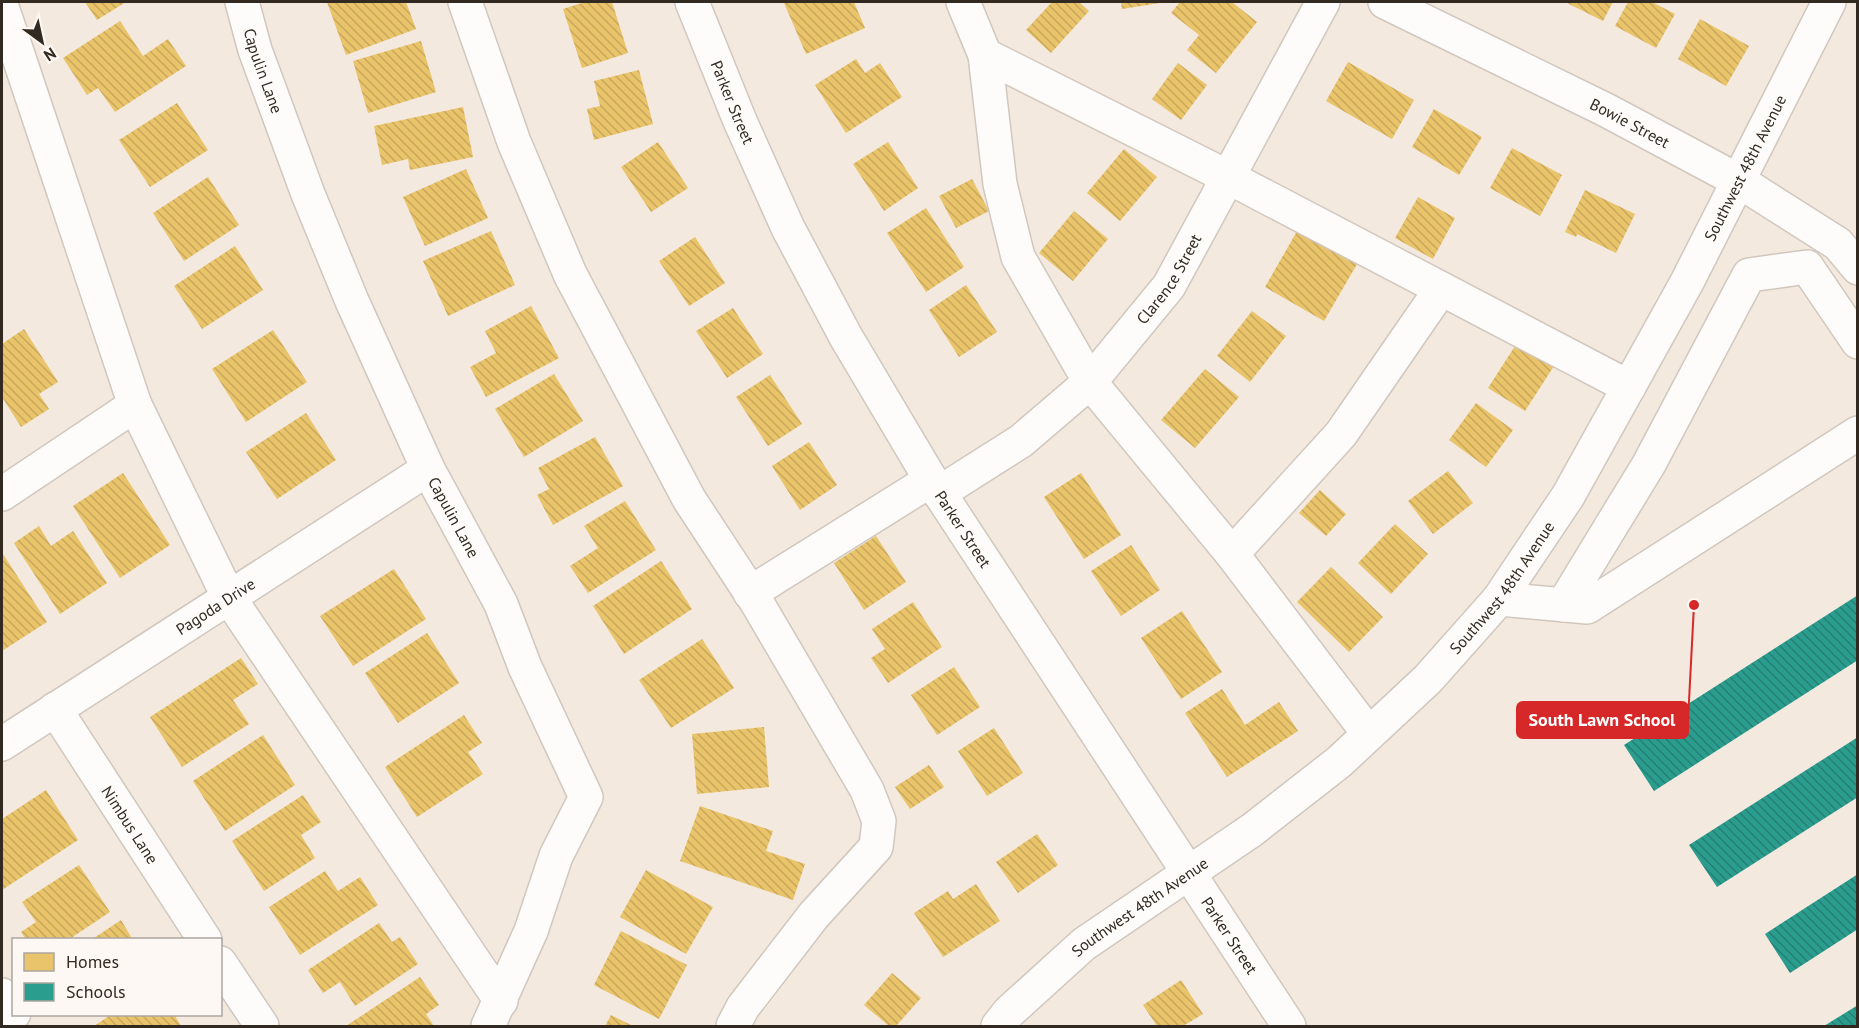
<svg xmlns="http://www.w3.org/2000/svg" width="1859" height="1028" font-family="'PT Sans',sans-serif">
<defs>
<pattern id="homes-back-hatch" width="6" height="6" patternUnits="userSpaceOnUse" patternTransform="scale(1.5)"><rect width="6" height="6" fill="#e9c46a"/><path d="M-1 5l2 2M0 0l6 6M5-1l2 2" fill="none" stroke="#c8a85c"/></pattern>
<pattern id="schools-back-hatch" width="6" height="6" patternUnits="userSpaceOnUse" patternTransform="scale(1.5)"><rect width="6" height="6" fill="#2a9d8f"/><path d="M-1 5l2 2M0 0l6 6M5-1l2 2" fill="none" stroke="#258074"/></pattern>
</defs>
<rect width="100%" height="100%" fill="#f4e9de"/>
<path fill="url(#homes-back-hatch)" d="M 85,2 L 126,2 L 97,20 Z
M 327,2 L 406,2 L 416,29 L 346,55 Z
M 585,2 L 612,2 L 628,53 L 582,68 L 563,9 Z
M 787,2 L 854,2 L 865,28 L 806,54 L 784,3 Z
M 1052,2 L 1079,2 L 1089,11 L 1051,53 L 1026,30 Z
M 1121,2 L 1160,2 L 1160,3 L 1122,9 Z
M 1180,2 L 1232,2 L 1257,22 L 1216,73 L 1187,50 L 1199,35 L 1171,13 Z
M 1565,2 L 1613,2 L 1603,21 Z
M 1628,2 L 1652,2 L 1675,14 L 1656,48 L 1615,26 Z
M 1700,19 L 1749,46 L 1726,86 L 1678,59 Z
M 120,21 L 143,56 L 168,39 L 186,66 L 115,112 L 98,88 L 87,95 L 63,58 Z
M 421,41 L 436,92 L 368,113 L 353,61 Z
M 856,59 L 865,73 L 880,63 L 902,97 L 846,133 L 815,85 Z
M 1348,62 L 1414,100 L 1392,139 L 1326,101 Z
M 1178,63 L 1207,85 L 1181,120 L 1152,99 Z
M 639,70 L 653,124 L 594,140 L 587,109 L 600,106 L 594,81 Z
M 177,103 L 208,150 L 150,187 L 119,140 Z
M 463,107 L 473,157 L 410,170 L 408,159 L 382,165 L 374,126 Z
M 1434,109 L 1482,137 L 1459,175 L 1412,147 Z
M 658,142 L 688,188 L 651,212 L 621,167 Z
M 888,142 L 918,188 L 884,211 L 853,164 Z
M 1512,148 L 1562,175 L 1540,216 L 1490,188 Z
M 1124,149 L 1157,177 L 1120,221 L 1087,193 Z
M 466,169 L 488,218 L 425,246 L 403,197 Z
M 208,177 L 239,225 L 184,261 L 153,213 Z
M 972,179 L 989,211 L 956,228 L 939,196 Z
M 1585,190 L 1635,214 L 1616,253 L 1577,234 L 1576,237 L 1565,232 Z
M 1418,197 L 1455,218 L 1433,259 L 1395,238 Z
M 926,208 L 964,267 L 926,292 L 887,233 Z
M 1074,211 L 1108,239 L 1073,281 L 1039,253 Z
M 1300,226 L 1360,259 L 1324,321 L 1265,287 Z
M 491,231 L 515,285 L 448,316 L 423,261 Z
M 695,237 L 725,283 L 689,306 L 659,261 Z
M 235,246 L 263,290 L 202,329 L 174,286 Z
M 966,285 L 997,332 L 959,357 L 929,310 Z
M 531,306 L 559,358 L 486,397 L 470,367 L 496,353 L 485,331 Z
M 733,308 L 763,354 L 727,378 L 696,331 Z
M 1252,311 L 1286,336 L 1250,382 L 1217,356 Z
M 24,329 L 58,382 L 39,394 L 49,409 L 21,427 L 2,397 L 2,344 Z
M 273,330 L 307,382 L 246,422 L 212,369 Z
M 1517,343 L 1554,366 L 1525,411 L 1488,388 Z
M 1205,369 L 1239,397 L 1195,448 L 1161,420 Z
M 554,374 L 583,421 L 524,457 L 495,409 Z
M 770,375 L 802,424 L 768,446 L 736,397 Z
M 1476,403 L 1513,430 L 1486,467 L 1449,440 Z
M 306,413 L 336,460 L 277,499 L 246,452 Z
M 595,437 L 623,486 L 553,525 L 537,495 L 549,489 L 538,468 Z
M 809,442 L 837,485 L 800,510 L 772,466 Z
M 1448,471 L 1473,503 L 1433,534 L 1408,501 Z
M 123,473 L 170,545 L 120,578 L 73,506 Z
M 1081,473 L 1121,535 L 1084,559 L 1044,497 Z
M 1320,490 L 1346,514 L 1326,536 L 1299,513 Z
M 625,501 L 656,550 L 588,593 L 570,566 L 598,548 L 584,526 Z
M 1395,524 L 1428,554 L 1391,594 L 1358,563 Z
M 39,526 L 51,546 L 73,531 L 107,583 L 60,614 L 14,543 Z
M 876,536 L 906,582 L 864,610 L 834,563 Z
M 1131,545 L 1160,590 L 1121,616 L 1091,571 Z
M 3,554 L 47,622 L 2,651 L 2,555 Z
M 661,561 L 692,609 L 624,654 L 593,606 Z
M 1331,567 L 1383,617 L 1349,652 L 1297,602 Z
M 394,569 L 426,619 L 353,666 L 320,616 Z
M 913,602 L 942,647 L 888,683 L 871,658 L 885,649 L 872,629 Z
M 1182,611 L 1222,672 L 1181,699 L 1141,638 Z
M 427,633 L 459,683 L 398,723 L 365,673 Z
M 702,639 L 734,688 L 671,728 L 639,680 Z
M 241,658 L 258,684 L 233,700 L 249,724 L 182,767 L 150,717 Z
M 954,667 L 980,707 L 937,735 L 911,695 Z
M 1222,689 L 1245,725 L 1279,702 L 1298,731 L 1227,777 L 1185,713 Z
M 464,715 L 482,743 L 468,752 L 483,774 L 417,817 L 385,767 Z
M 764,727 L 769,787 L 697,794 L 692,734 Z
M 994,728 L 1023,773 L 987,796 L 958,751 Z
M 263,735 L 295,785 L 225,831 L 193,781 Z
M 929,765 L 944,787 L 910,809 L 895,787 Z
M 46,790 L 78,840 L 2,890 L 2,819 Z
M 303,795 L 321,822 L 301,835 L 315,858 L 264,891 L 232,841 Z
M 700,806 L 773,831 L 766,851 L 805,864 L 793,900 L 680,861 Z
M 1037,834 L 1058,865 L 1018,893 L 996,862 Z
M 79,865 L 110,912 L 68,940 L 26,940 L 21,932 L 36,922 L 22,902 Z
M 646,870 L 713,907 L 686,954 L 620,917 Z
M 325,871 L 338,891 L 360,877 L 378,905 L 300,955 L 269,907 Z
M 976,884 L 1000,921 L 943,957 L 914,913 L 948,891 L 953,899 Z
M 121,920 L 133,940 L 91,940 Z
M 379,923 L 392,942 L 400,937 L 418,964 L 355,1006 L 340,982 L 323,993 L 308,970 Z
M 621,931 L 687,965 L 659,1019 L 594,985 Z
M 892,973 L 921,998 L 896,1026 L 889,1026 L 864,1005 Z
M 420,977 L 439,1005 L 426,1014 L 434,1026 L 346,1026 Z
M 1181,980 L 1203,1014 L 1183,1026 L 1157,1026 L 1143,1005 Z
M 112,1014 L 174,1014 L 181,1026 L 94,1026 Z
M 611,1015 L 633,1026 L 605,1026 Z"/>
<path fill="url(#schools-back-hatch)" d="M 1858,595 L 1858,660 L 1654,791 L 1624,745 Z
M 1858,737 L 1858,797 L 1717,887 L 1689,845 Z
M 1858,874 L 1858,929 L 1790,973 L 1765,934 Z
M 1858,1005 L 1858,1026 L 1824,1026 Z"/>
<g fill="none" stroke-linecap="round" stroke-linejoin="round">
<g stroke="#d1c7be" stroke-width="36">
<g id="minor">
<path id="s1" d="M 242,2 L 255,50 L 308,194 L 352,301 L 428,469 L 501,604 L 525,667 L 586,797 L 556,856 L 531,931 L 488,1026"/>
<path d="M 465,2 L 514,142 L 570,274 L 689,499 L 756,601 L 867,790 L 879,821 L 876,847 L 814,915 L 743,1007 L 733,1026"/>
<path d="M 963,2 L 985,55 L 1000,184 L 1018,257 L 1090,382 L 1232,554 L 1369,734"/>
<path id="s2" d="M 1385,2 L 1606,110 L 1739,181 L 1838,244 L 1858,268"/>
<path d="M 2,7 L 135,405 L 228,596 L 501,1001"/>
<path d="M 985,55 L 1228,177 L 1629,387"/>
<path id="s3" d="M 939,493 L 1021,441 L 1090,382 L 1169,286 L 1323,2"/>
<path d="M 2,494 L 135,405"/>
<path d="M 1232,554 L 1341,434 L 1441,289"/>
<path d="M 750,593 L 931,480"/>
<path d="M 1499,599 L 1587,607 L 1858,433"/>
<path d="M 1563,605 L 1649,464 L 1749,275 L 1807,267 L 1858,342"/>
<path id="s4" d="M 55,709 L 205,940"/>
<path id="s5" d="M 2,744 L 428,469"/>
<path d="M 220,963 L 262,1026"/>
<path d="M 2,995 L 14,1013"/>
<path id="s6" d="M 998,1026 L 1009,1012 L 1084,944 L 1252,830 L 1339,762 L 1428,679 L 1499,599 L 1568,496 L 1687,282 L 1829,2"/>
</g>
</g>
<g stroke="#d1c7be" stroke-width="36">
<g id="major">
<path id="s7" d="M 692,2 L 740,121 L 788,228 L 846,337 L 931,480 L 1289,1026"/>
</g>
</g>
<use href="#minor" stroke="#fdfcfa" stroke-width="33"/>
<use href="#major" stroke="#fdfcfa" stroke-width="33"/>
</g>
<g text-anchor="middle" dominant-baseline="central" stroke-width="6" stroke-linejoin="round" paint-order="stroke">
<g font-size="16" fill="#322920" stroke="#fdf8f4">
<text stroke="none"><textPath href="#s1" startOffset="72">Capulin Lane</textPath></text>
<text stroke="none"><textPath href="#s7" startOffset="108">Parker Street</textPath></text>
<text stroke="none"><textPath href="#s2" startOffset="273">Bowie Street</textPath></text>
<text stroke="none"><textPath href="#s6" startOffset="1158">Southwest 48th Avenue</textPath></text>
<text stroke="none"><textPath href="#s3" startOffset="318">Clarence Street</textPath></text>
<text stroke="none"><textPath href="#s1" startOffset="558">Capulin Lane</textPath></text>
<text stroke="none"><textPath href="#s7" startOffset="594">Parker Street</textPath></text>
<text stroke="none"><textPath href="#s6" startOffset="672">Southwest 48th Avenue</textPath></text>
<text stroke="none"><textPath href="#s5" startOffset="254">Pagoda Drive</textPath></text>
<text stroke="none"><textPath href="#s4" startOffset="138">Nimbus Lane</textPath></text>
<text stroke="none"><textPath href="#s6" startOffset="186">Southwest 48th Avenue</textPath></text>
<text stroke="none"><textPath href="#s7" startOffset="1080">Parker Street</textPath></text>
</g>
</g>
<path fill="none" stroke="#d62828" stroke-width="2" d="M1694 605L1688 720"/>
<circle fill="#d62828" stroke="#fdf8f4" stroke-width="2" cx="1694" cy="605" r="6"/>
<rect fill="#d62828" stroke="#d62828" stroke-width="2" x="1517" y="702" width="171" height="36" rx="6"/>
<g font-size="18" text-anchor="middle" font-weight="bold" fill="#fff">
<text x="1602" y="726">South Lawn School</text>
</g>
<rect width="1859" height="1028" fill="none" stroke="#322920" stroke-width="6"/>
<rect x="12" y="938" width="210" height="78" fill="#fdf8f4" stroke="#aca59f" stroke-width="1.5"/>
<rect x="24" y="953" width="30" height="18" fill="#e9c46a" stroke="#aca59f" stroke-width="1.5"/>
<text x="66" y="968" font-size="18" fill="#322920">Homes</text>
<rect x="24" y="983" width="30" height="18" fill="#2a9d8f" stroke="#aca59f" stroke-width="1.5"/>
<text x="66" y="998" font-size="18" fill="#322920">Schools</text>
<g transform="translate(42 42) rotate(147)" stroke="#fdf8f4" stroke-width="4.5" paint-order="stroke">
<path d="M0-4.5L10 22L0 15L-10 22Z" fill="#322920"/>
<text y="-9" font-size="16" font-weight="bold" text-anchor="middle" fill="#322920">N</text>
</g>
</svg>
